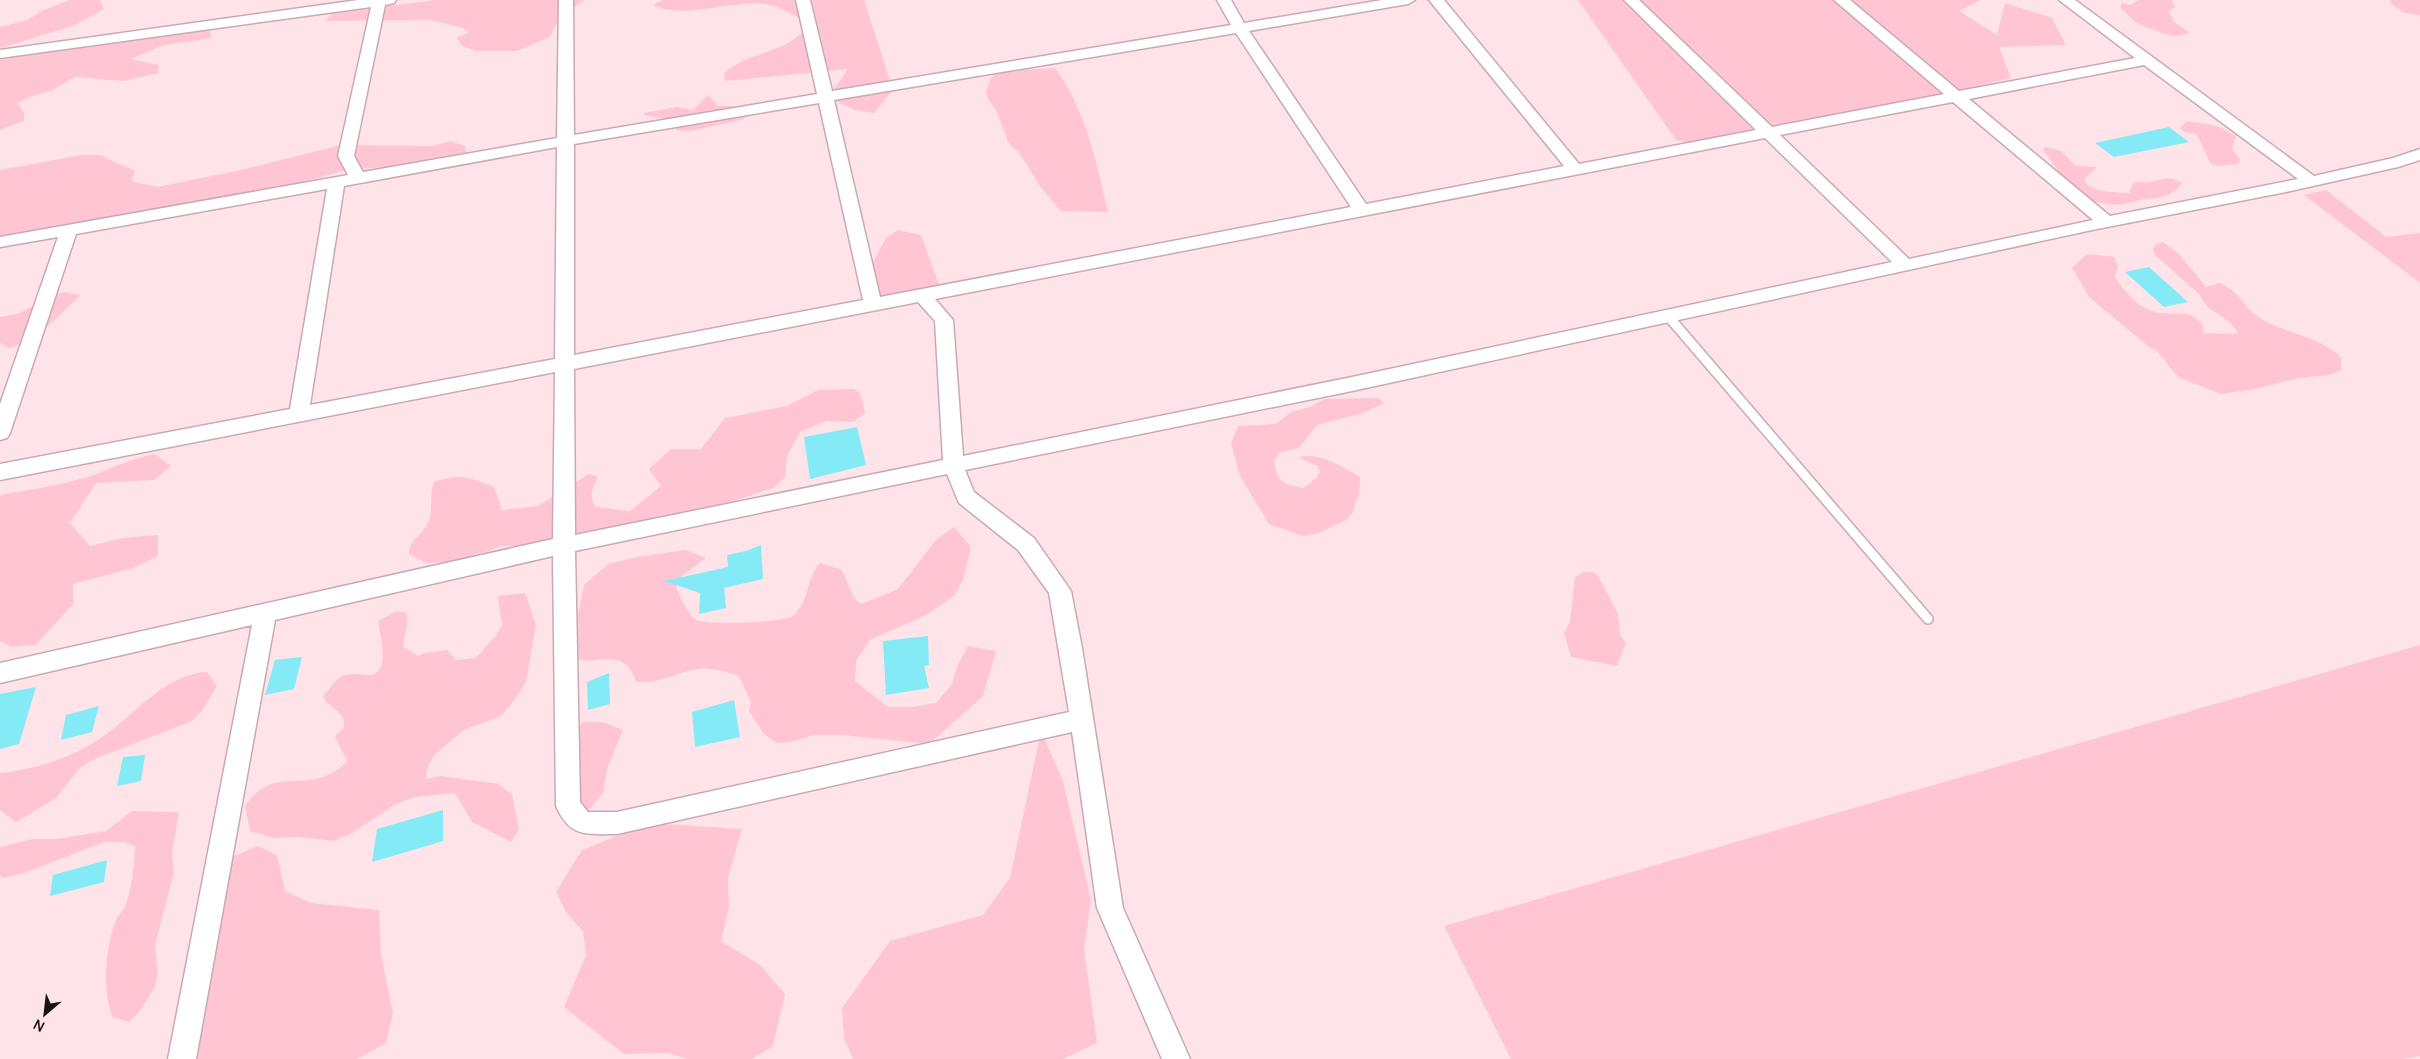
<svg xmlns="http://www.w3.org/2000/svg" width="2420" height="1059" font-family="Manrope,sans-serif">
<rect width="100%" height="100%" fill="#fee3e9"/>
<path fill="#ffc5d3" d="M 69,0 L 100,0 L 104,9 L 73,26 L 0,48 L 0,27 L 27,20 L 44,10 Z
M 434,0 L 585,0 C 570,10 556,19 550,37 L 517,51 L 476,51 L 462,46 L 457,38 L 469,32 L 463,28 L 430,20 L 325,21 L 332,14 Z
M 663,0 L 864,0 L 893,90 L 874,113 L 855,110 L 828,98 L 848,69 L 725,81 L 724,73 C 753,48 784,57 810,24 C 796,17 780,6 764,4 C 730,0 684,20 653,5 Z
M 1578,0 L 1980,0 L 1959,11 L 1997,35 L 2005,3 L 2052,18 L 2066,45 L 1999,47 L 2011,78 L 1717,149 L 1676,140 Z
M 2138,0 L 2172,0 L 2175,7 L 2169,11 L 2174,22 L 2190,33 L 2176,36 L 2165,34 L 2136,23 L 2120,8 L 2122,3 L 2131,5 Z
M 2392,0 L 2420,0 L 2420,15 L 2404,13 L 2389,2 Z
M 209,30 L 212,38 L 164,45 L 131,59 L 159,65 L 158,73 L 123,81 L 75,77 L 51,91 L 32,96 L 18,103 L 24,113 L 24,121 L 0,130 L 0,60 L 121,38 Z
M 1055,68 C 1085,108 1097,163 1108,212 L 1061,211 L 1042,189 L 1018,151 L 1009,144 L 996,110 L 988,99 L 986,91 L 991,78 L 1000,71 Z
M 708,95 L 718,106 L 750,106 L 747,116 L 741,120 L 690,131 L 675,130 L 678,127 L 670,120 L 644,115 L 644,113 L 677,107 L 693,110 Z
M 2187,121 L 2217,126 L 2236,136 L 2232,149 L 2240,160 L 2237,164 L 2218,166 L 2210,163 L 2197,134 L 2184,132 L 2180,128 Z
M 450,141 L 465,146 L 467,155 L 422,164 L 346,170 L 253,196 L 0,239 L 0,170 L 82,155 L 100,155 L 135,171 L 131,181 L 157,187 L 241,170 L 341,145 L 433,146 Z
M 2045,147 L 2061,151 L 2076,166 L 2097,167 L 2086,177 L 2085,183 C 2097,193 2114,192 2129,193 L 2133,183 C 2139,181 2144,183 2150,182 C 2166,179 2166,175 2182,183 C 2169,202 2149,196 2132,202 C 2124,204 2118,205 2109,204 C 2098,203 2086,199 2075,197 C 2063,181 2055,164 2043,150 Z
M 2326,190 L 2386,237 L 2420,233 L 2420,283 L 2304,195 Z
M 898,230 L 921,235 L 943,296 L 881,308 L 868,271 L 886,238 Z
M 2163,242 L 2179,254 L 2206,287 L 2220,283 C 2240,292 2242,305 2257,316 C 2283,334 2318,335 2341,357 L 2341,370 L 2329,375 L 2299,378 L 2255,389 L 2221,394 L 2178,377 L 2157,351 L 2148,346 L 2089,297 L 2072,268 L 2087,254 L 2114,257 L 2118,267 L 2115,277 C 2125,291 2135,305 2152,311 C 2171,318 2192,305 2204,328 L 2202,333 L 2238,334 C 2231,316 2206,313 2200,295 L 2155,255 L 2153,249 L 2155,245 Z
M 63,292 L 81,295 C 58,314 38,343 8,348 L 0,343 L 0,317 L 17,314 Z
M 854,389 L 860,393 L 865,413 L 853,422 L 826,421 L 800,432 L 787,456 L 785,477 L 773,488 L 730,502 L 695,512 L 569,535 L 535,546 L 500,546 L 489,551 L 445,562 L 426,563 L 409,554 C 410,539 420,537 427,525 C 434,513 429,495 434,482 C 463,473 467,477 494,487 L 502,510 L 538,506 L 589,474 L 598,477 C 593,488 587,496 596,507 L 630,511 L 661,486 L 649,469 L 671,449 L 701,449 L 725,418 L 787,406 L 818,390 Z
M 1379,398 L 1384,403 L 1363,413 L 1317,425 L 1299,448 L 1280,452 L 1274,462 C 1278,483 1283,484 1303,488 L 1317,478 L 1320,472 L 1318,466 L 1298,457 C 1321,452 1341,466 1360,477 L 1359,493 L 1352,514 L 1346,520 L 1316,534 L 1303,536 L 1269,524 L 1240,476 L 1231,444 L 1238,426 L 1276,424 L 1291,412 L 1310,407 L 1324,399 Z
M 154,454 L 171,466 L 154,480 L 96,483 L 70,523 L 90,546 L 123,538 L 158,535 L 158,556 L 133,568 L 73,584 L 73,604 L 36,645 L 11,647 L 0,641 L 0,497 L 3,494 C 30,490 57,486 84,478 C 108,471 128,459 154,454 Z
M 954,527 L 971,547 L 963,580 L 954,596 L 926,615 L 870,640 L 856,661 L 855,681 L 888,707 L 912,707 L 936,703 L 952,684 L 958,664 L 968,646 L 996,651 L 983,696 L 929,744 L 843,735 L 813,735 L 791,742 L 777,743 L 764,734 L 749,711 L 751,702 L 739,676 C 724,671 709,666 693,670 C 673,674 658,684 636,682 C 625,646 602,665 575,659 L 575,629 L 584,585 L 608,564 L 636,557 L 686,550 L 706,558 L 682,576 L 676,587 C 681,599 686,612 696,620 C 704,625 785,623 793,616 C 811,599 804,582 820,563 L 842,570 L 854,598 L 861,604 L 898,589 L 937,539 Z
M 1583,572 L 1594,572 L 1598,576 L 1618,614 L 1620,635 L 1626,643 L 1617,666 L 1571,657 L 1564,633 L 1570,622 L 1575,577 Z
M 525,593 L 536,625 L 526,682 L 510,706 L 501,716 L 464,730 L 434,755 L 427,769 L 426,779 L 440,776 L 500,784 L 498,784 L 512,794 L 519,829 L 511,842 L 472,822 L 455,793 L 414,797 L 396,804 L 354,832 L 334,841 L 299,837 L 274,838 L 250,831 L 245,806 C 271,767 302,790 332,773 C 338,770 343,765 347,761 L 335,736 L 344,728 C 346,710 331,711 323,697 C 328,691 334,680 341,677 C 350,672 359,675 368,675 C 392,675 380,635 378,621 L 397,611 L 407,613 C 409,628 404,633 403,647 L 418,656 L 424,653 L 447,650 L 456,660 L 476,658 L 497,634 L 502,625 L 498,596 Z
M 2420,645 L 2420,1056 L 2403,1059 L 1511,1059 L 1444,926 Z
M 207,672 L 217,686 L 201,712 L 192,721 L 92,760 L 80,768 L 56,798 L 16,822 L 0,810 L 0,773 C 34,770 73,757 101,738 C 135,715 164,674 207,672 Z
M 583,722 L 602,722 L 623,730 L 607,769 L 603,793 L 587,812 L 564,812 L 568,736 Z
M 1041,731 L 1063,781 L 1091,900 L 1084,949 L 1097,1043 L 1063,1059 L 853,1059 L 844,1038 L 842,1008 L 890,941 L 983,915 L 1010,878 Z
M 132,811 L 179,812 L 172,852 L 174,873 L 155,945 L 158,974 L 155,987 L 140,1011 L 129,1022 L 112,1017 C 102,986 105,950 116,920 C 118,915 123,911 125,907 C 132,889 134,865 135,846 L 124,842 L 104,842 L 27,872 L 4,878 L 0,876 L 0,847 L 33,839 L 56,839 L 106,831 Z
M 649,823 L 742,829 L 728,878 L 729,907 L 721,941 L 760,965 L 785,994 L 773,1046 L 752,1059 L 687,1059 L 668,1053 L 624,1054 L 564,1007 L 586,955 L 583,931 L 567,914 L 556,892 L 582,850 Z
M 258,846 L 277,855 L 285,891 L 311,903 L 379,910 L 381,955 L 393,1013 L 386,1043 L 357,1059 L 179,1059 L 218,863 Z"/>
<path fill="#83eaf6" d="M 2169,127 L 2189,142 L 2114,157 L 2095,143 Z
M 2149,267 L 2188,302 L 2164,307 L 2125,272 Z
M 857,427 L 866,465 L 810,479 L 804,437 Z
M 761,545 L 763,579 L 724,588 L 726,608 L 699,614 L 700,593 L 664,581 L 728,567 L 727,555 L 746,551 Z
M 928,636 L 929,665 L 924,666 L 929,688 L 886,695 L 883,641 Z
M 302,657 L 294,689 L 265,695 L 275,660 Z
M 609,673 L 610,704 L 588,710 L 587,682 Z
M 36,687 L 19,744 L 0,749 L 0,694 Z
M 734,700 L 740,737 L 695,747 L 692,712 Z
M 99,706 L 92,732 L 61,740 L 66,715 Z
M 145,755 L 141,781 L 117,786 L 123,757 Z
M 443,810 L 443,841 L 372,862 L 377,829 Z
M 107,860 L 104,882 L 50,896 L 53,875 Z"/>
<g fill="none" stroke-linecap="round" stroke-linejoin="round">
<g stroke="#c9aab1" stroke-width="12">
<path id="service" d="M 1668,316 L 1928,619"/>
</g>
<g stroke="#c9aab1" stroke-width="3">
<path id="minor" d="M 358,0 L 396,0 L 394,3 L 385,5 L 354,156 L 363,172 L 557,138 L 559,0 L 573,0 L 574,135 L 817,94 L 796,0 L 810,0 L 832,91 L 1231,25 L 1217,0 L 1231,0 L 1244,23 L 1382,0 L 1415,0 L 1408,4 L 1249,31 L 1366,204 L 1564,166 L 1429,0 L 1444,0 L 1579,164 L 1756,130 L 1624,0 L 1639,0 L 1772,127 L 1944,94 L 1834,0 L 1850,0 L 1959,91 L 2135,58 L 2059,0 L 2075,0 L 2314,176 L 2393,158 L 2420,149 L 2420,160 L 2398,167 L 2286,192 L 2092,230 L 1352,391 L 965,470 L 974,492 L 1034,538 L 1071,591 L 1082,648 L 1123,908 L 1190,1059 L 1162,1059 L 1097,908 L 1072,732 L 617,834 C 586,834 570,838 556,806 L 553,556 L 275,620 L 196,1059 L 168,1059 L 252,625 L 0,683 L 0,663 L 553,539 L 555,372 L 0,480 L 0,464 L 290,409 L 327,189 L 76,234 L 10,433 L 7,438 L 0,440 L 0,404 L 58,237 L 0,247 L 0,237 L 348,175 L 338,156 L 371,7 L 0,58 L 0,50 ZM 1236,33 L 1351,207 L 880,297 L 834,100 ZM 2144,65 L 2298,179 L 2110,216 L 1969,99 ZM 1953,102 L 2093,220 L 1909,259 L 1780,135 ZM 819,103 L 863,300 L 574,355 L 574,144 ZM 1765,138 L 1892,262 L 1352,377 L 963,456 L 953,320 L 935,299 ZM 557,147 L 555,359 L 310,405 L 344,186 ZM 918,302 L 935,321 L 943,460 L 575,535 L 574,369 ZM 947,474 L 959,503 L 1018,550 L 1049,593 L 1069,712 L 617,812 L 588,812 L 580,802 L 575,551 Z"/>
</g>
<use href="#service" stroke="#fff" stroke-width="9"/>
<use href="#minor" fill="#fff" fill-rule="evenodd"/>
</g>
<g transform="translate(45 1014) rotate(208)" stroke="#fee3e9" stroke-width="4" paint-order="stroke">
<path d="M0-4L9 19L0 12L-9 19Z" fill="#1c1214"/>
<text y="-8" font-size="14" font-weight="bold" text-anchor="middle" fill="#1c1214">N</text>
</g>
</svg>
